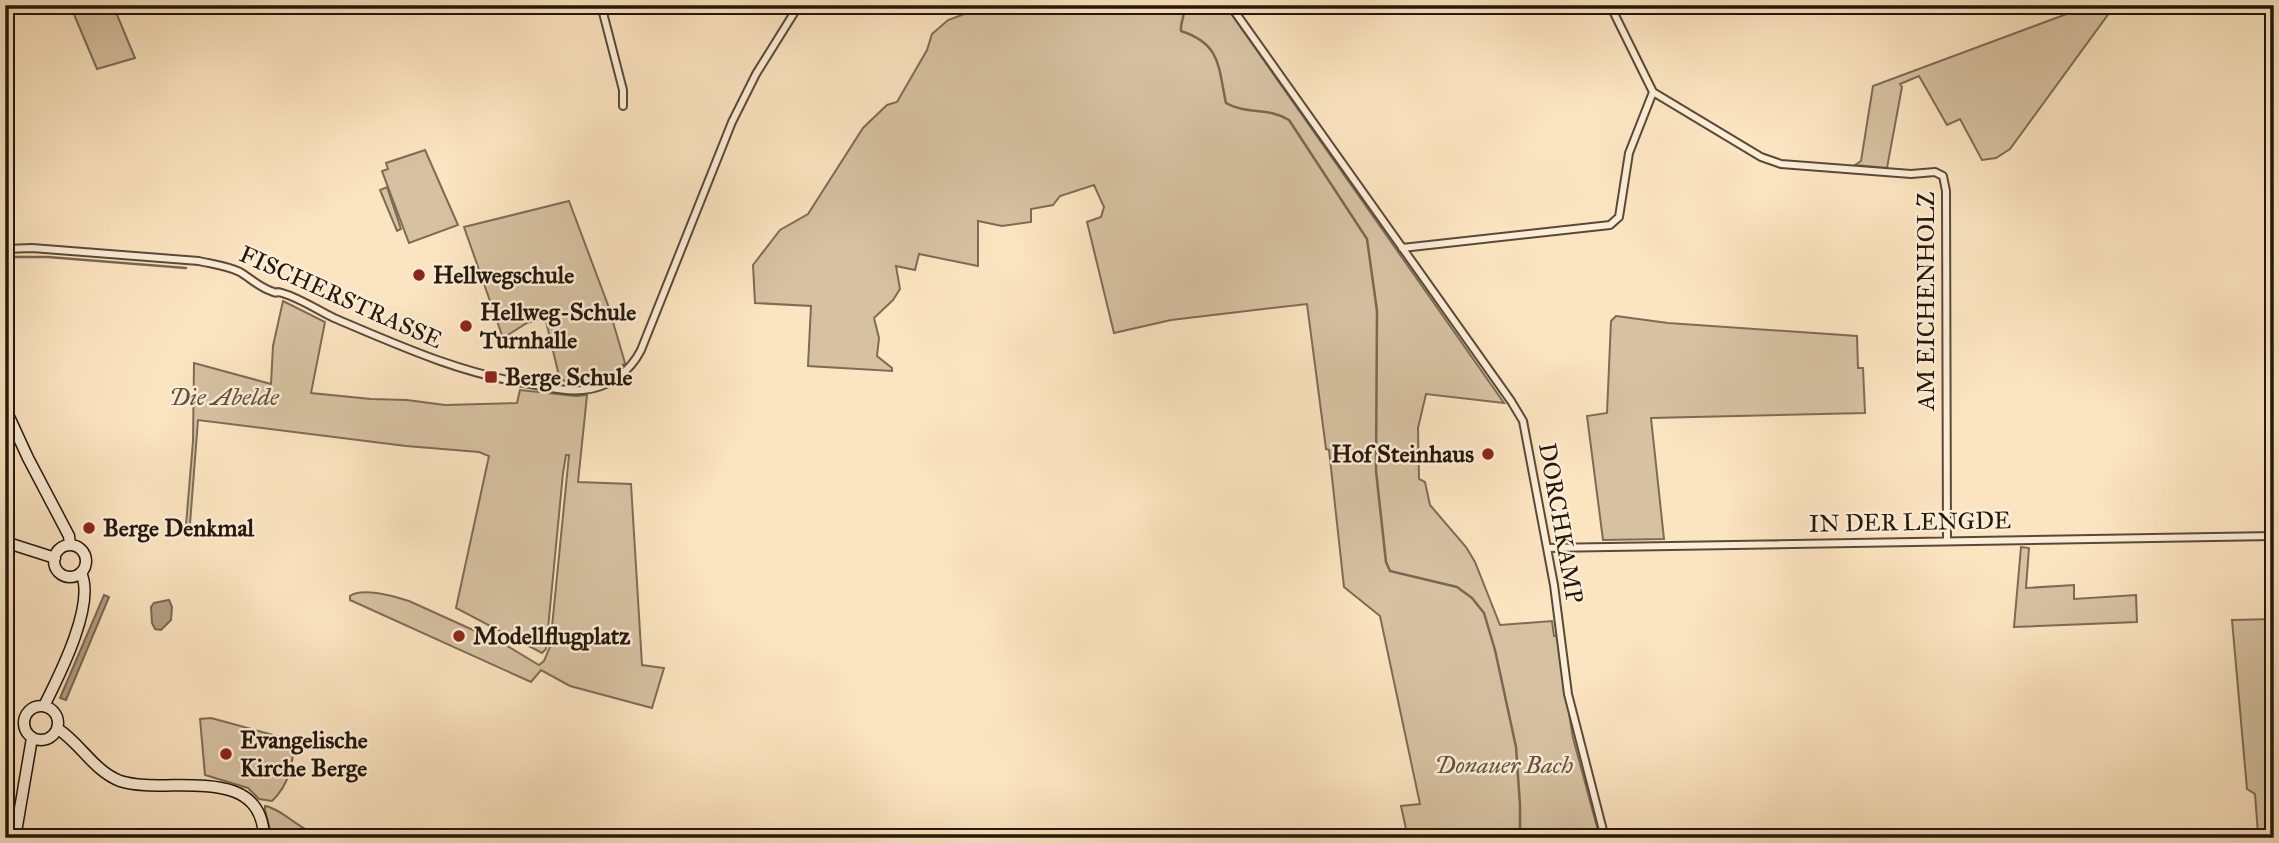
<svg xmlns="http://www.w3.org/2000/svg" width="2279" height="843" font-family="'IM FELL Great Primer',serif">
<rect width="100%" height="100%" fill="#fbe4c0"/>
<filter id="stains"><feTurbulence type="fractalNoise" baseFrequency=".00286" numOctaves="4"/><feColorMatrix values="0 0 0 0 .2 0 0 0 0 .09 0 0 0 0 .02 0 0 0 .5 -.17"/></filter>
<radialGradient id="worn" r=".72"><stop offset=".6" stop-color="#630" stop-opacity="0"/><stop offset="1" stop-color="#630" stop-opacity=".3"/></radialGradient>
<path fill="#d6c1a1" stroke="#7c6c56" stroke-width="2" d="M 70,5 L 113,5 L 135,58 L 97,69 Z
M 977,5 L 1225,5 L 1504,403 L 1426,394 L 1418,428 L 1419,479 L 1425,482 L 1430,505 L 1466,547 L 1475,562 L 1500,625 L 1552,621 L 1554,636 L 1557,636 L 1573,738 L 1600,838 L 1408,838 L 1401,806 L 1420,804 L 1380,616 L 1344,587 L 1329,450 L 1326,449 L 1307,304 L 1171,320 L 1114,333 L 1087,222 L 1101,217 L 1104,207 L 1094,185 L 1060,196 L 1053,205 L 1031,209 L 1031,222 L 1002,226 L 978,221 L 978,266 L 919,254 L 915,270 L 896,266 L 900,289 L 893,300 L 874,318 L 879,338 L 877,356 L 892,368 L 892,371 L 808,366 L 811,306 L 755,303 L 753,265 L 780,230 L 808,214 L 863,128 L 887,105 L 897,102 L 927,50 L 932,34 L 948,20 L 978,9 Z
M 2091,5 L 2115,5 L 2010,149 L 1996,158 L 1982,160 L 1960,119 L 1947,125 L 1919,76 L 1900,84 L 1902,87 L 1887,168 L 1855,165 L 1861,161 L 1873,86 Z
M 425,150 L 458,225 L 409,243 L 382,171 L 388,169 L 386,163 Z
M 387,187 L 401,229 L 397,231 L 380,190 Z
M 569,201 L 608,305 L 625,363 C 607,383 585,384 560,380 L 545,317 L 527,323 L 503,338 L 464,227 Z
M 283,301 L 325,322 L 311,393 L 371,399 L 407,400 L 445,405 L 517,403 L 520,390 L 576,396 L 587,395 L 578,482 L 631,484 L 642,665 L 664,668 L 652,708 L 570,686 L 541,670 L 531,682 L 350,600 L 350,596 C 361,587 395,596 409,601 L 504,644 L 539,665 L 544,661 L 550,647 L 569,455 L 566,455 L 563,473 L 546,649 L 542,653 L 456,608 L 489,456 L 479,452 L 406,446 L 198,420 L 189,537 L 185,537 L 193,441 L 194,363 L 271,384 L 273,346 Z
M 1616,316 L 1668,323 L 1857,336 L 1858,368 L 1863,368 L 1865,413 L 1651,418 L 1664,539 L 1603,540 L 1587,416 L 1607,413 L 1611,321 Z
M 2021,547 L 2029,548 L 2026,588 L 2074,585 L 2074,599 L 2136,595 L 2137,622 L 2014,627 Z
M 2274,619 L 2274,833 L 2258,834 L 2255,794 L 2247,789 L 2232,620 Z
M 211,718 L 295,741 C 292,764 290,784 272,801 L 259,799 L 248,788 L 205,775 L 200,719 Z
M 265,806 C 279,808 294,824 309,831 C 328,839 356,837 377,838 L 272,838 L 265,810 Z"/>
<path fill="#b29e82" stroke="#796852" stroke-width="2" d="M 104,595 L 109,597 L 66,700 L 60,698 Z
M 169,600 L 172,607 L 171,620 L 161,630 L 155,629 L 152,623 L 151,607 L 154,603 Z"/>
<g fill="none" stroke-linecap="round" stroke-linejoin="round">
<path stroke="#796852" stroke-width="2.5" d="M 1184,5 C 1186,15 1180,21 1181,31 C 1221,44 1218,66 1226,103 C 1246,115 1269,107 1289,120 L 1367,239 L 1377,311 L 1376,471 L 1386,562 L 1390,571 L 1457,587 L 1472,598 L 1484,613 L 1495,650 L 1516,747 L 1520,805 L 1520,838
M 5,257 L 48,257 L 186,268"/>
<g stroke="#594a38" stroke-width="10">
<path id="street" d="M 601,5 L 623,90 L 623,106
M 1230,5 L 1511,401 L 1523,421 L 1554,585 L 1568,694 L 1605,838
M 1610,5 L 1653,92 L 1761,157 L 1781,164 L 1911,174 L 1935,172 L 1943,176 L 1946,191 L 1947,541
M 1402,248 L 1610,225 L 1619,217 L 1629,153 L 1653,92
M 5,249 L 32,248 L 199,261 C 212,264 228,266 240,272 C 250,278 259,287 271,291 C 281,295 272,290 282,293 C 300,298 317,310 334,318 C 398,345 461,374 530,384 C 547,387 565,392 583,390 C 608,388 630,372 641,350 L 732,122 L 756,74 L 799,5
M 1547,548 L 2274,536"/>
</g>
<g stroke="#23170b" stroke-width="13">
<path id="secondary" d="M 5,408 L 28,458 L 69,536 L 70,545
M 5,542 L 55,558
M54 561a16 16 0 1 1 32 0a16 16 0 1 1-32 0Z
M24 723a17 17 0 1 1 34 0a17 17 0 1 1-34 0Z
M 44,706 C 59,676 96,604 81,573
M 58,729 C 81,744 94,771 120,781 C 167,796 262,761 264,838
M 15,838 L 32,738"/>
</g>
<use href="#street" stroke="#fcedd6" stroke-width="6"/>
<use href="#secondary" stroke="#fcedd6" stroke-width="10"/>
</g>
<g fill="#8f2418" stroke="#fcedd6" stroke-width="2.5">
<circle cx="419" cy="275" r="7"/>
<circle cx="466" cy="326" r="7"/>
<rect x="484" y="370" width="14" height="14" rx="3.5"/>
<circle cx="1488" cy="454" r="7"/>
<circle cx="89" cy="528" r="7"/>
<circle cx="459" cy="636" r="7"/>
<circle cx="226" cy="754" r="7"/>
</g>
<g text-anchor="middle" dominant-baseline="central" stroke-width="5" stroke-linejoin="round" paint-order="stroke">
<g font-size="24" font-weight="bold" fill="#23170b" stroke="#fcedd6" text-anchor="start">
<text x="433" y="275">Hellwegschule</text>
<text x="480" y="312">Hellweg-Schule<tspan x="480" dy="28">Turnhalle</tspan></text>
<text x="505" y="377">Berge Schule</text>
<text x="1474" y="454" text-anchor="end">Hof Steinhaus</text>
<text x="103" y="528">Berge Denkmal</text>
<text x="473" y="636">Modellflugplatz</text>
<text x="240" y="740">Evangelische<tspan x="240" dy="28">Kirche Berge</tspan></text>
</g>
<g font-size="24" fill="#23170b" stroke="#fcedd6">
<text transform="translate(341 297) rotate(24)">FISCHERSTRASSE</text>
<text transform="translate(1926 301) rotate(-90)">AM EICHENHOLZ</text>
<text transform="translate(1910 522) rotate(-1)">IN DER LENGDE</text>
<text transform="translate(1561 523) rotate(80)">DORCHKAMP</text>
</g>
<g font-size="24" font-style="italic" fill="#625240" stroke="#fcedd6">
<text x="224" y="397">Die Abelde</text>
<text x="1504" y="765">Donauer Bach</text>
</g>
</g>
<rect width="2279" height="843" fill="none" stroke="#fbe4c0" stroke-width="28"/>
<rect x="7" y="7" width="2265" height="829" fill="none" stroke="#23170b" stroke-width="3.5"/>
<rect x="14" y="14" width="2251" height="815" fill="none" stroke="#23170b" stroke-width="2"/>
<rect width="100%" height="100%" filter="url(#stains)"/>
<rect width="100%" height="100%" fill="url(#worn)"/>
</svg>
